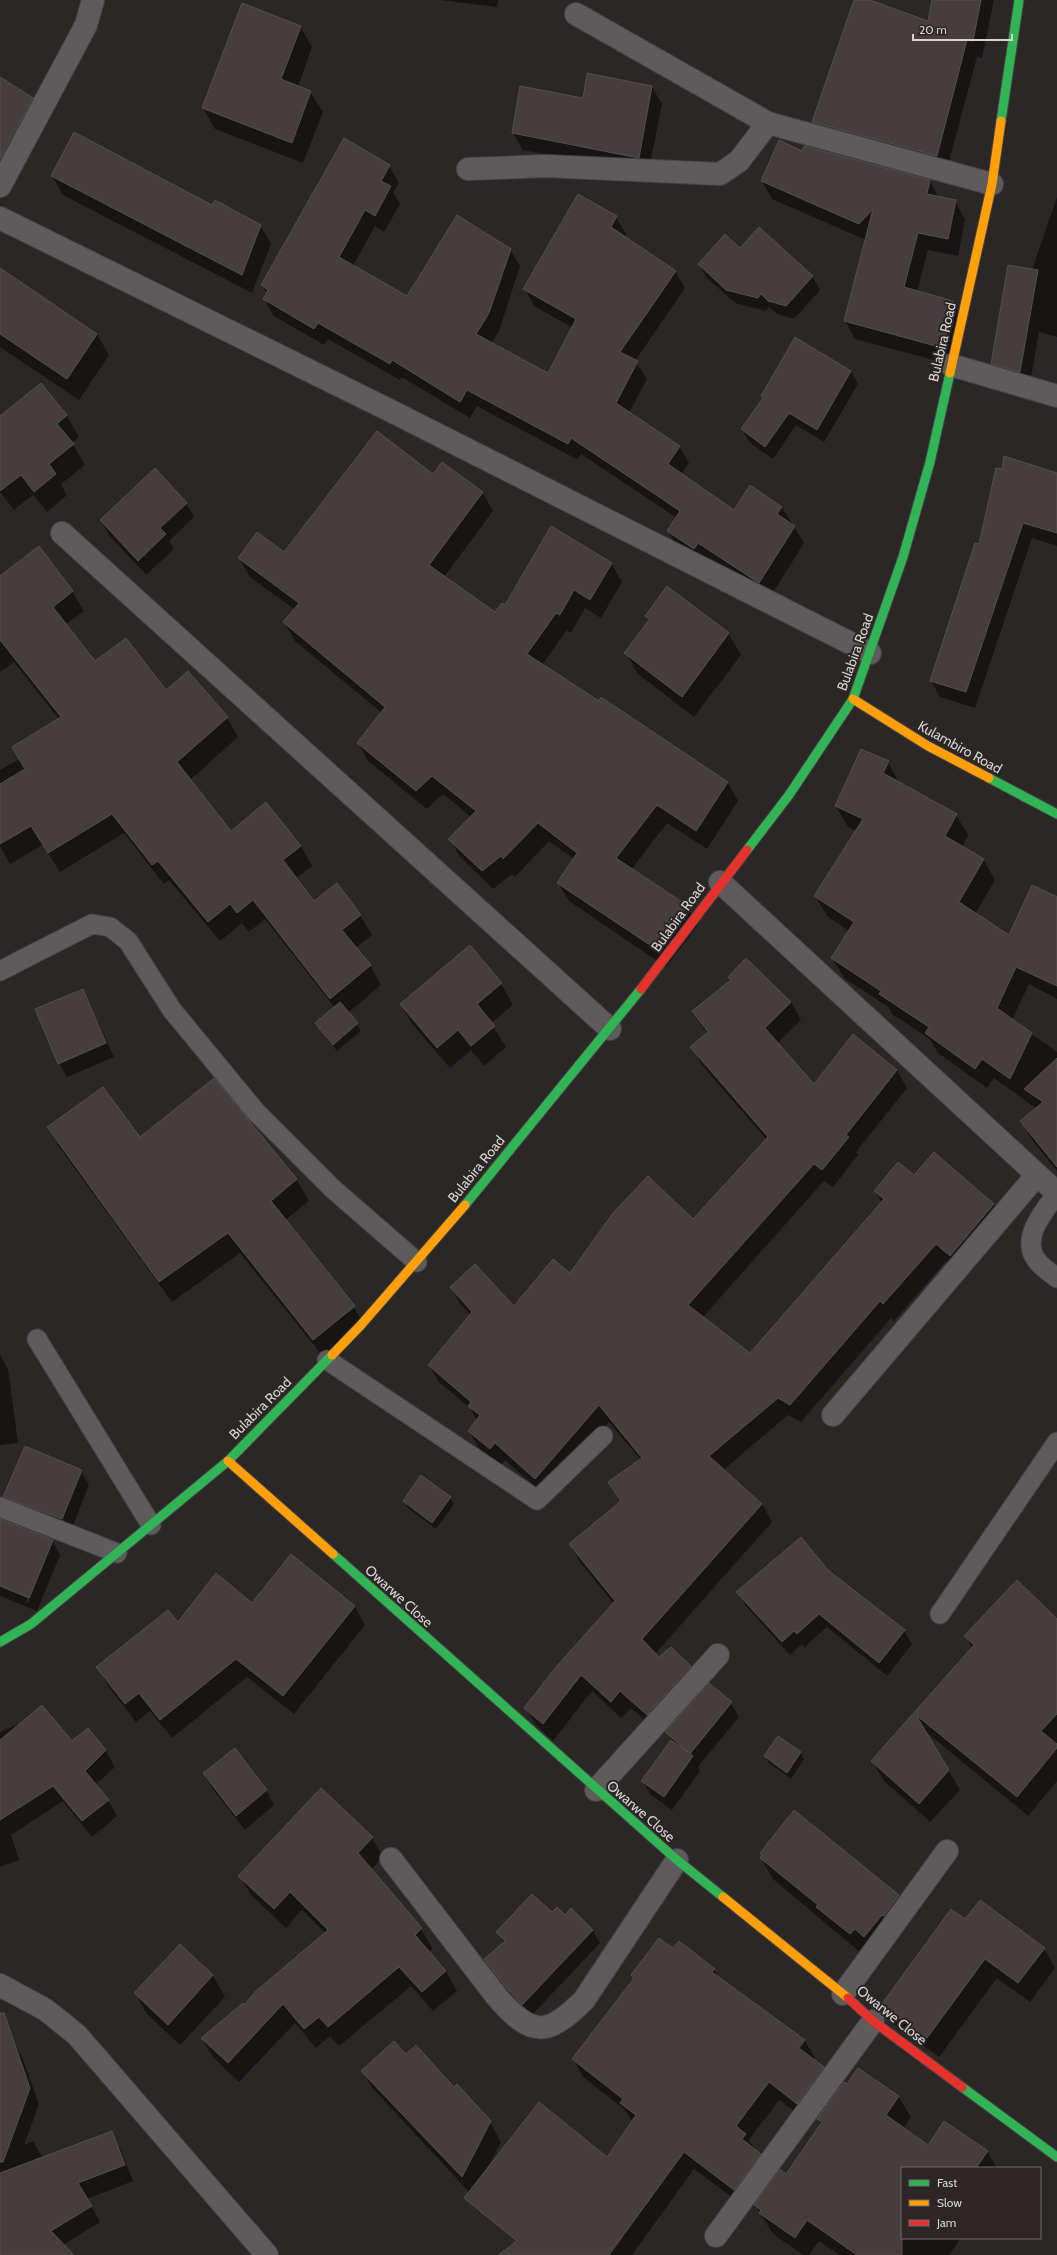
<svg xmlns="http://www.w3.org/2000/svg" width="1057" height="2255" font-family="Cabin,sans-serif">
<rect width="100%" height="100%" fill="#2b2727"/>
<path fill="#0007" fill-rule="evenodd" d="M 440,0 L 498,0 L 497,7 Z
M 855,0 L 867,0 L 928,22 L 933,0 L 994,0 L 982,58 L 977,57 L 946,173 L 823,139 L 813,122 Z
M 300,26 L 312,47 L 298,87 L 310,92 L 323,112 L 303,163 L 215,129 L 203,108 Z
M 588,75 L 652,87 L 662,104 L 648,174 L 523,150 L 513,133 L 583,99 Z
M 0,78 L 32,99 L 44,120 L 0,165 Z
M 803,152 L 930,181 L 939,198 L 955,201 L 965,219 L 958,256 L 928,250 L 917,292 L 953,302 L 963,319 L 952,365 L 855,339 L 845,321 L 866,240 L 772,199 L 762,181 Z
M 389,166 L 399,183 L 393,192 L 400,204 L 384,232 L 375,226 L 353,266 L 408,298 L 510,249 L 520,266 L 499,331 L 491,343 L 549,374 L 573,328 L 534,306 L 525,289 L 616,217 L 626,234 L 624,237 L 675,271 L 685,288 L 635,361 L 647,379 L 629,413 L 679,446 L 689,463 L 681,474 L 734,511 L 782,507 L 804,543 L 769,599 L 678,548 L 668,531 L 677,518 L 581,454 L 578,460 L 477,406 L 470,418 L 402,377 L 400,380 L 328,339 L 324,345 L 274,316 L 264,299 L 267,294 L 262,285 Z
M 52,176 L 213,206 L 260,225 L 271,244 L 252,293 L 63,195 Z
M 1057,197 L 1057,337 L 1039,332 L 1029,389 L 1002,381 L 992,363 L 1032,270 Z
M 741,249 L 812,276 L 820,290 L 794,319 L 777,314 L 769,307 L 766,311 L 735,303 L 707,278 L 699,264 Z
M 0,270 L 97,334 L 109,355 L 79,400 L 0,347 Z
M 851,371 L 858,384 L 824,442 L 796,425 L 773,459 L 749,442 L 742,429 L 763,399 L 762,396 Z
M 41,384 L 67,416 L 79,437 L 72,443 L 85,465 L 61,484 L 67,495 L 47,512 L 33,495 L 14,510 L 0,492 L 0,417 Z
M 1057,474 L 1057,546 L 1032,538 L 975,708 L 940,697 L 931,681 L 980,545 Z
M 433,476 L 482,492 L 493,511 L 444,577 L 495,614 L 505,606 L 611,563 L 622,582 L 601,618 L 585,608 L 571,633 L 567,630 L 542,665 L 599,702 L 601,699 L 728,783 L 738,801 L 707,849 L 667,823 L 631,870 L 687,907 L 698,925 L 666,967 L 569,901 L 558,883 L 574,859 L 549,841 L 515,877 L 512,874 L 493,889 L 460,857 L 450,839 L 471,817 L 443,794 L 427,809 L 368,761 L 358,743 L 382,713 L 295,641 L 284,622 L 294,609 L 250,577 L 239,558 L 285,553 Z
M 186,503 L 194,517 L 169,541 L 174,549 L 146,575 L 109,535 L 101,521 Z
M 0,577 L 72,591 L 84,611 L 65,625 L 95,663 L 166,691 L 187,672 L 227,718 L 238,737 L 190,780 L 230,832 L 301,846 L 312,866 L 296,878 L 314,902 L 360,915 L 372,935 L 355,948 L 370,965 L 381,985 L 348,1013 L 361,1031 L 337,1051 L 316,1024 L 335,1008 L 265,919 L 249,932 L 242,923 L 220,941 L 169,880 L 164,884 L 124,833 L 60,872 L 43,845 L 10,864 L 0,846 L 0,770 L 20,759 L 59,719 L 14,662 L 0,672 Z
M 668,588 L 729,634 L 741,655 L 694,717 L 638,674 L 626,653 L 650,621 L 647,616 Z
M 888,762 L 899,783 L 956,815 L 968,835 L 962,847 L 984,860 L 995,880 L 975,914 L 1009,936 L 1057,898 L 1057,999 L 1029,984 L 1012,1020 L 1057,1052 L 1057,1171 L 1033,1141 L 1021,1121 L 1037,1109 L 994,1078 L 987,1088 L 938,1053 L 930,1039 L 892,1014 L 888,1007 L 844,978 L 832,958 L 849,931 L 827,916 L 815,896 L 857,831 L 848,827 L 836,806 Z
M 470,946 L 501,984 L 513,1005 L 491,1023 L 506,1047 L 484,1066 L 471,1050 L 450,1068 L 413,1025 L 401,1005 Z
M 83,990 L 114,1057 L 67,1077 L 59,1063 Z
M 791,1002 L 801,1020 L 777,1044 L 814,1086 L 897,1070 L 907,1088 L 856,1152 L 858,1155 L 833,1187 L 824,1181 L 702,1318 L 750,1354 L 882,1203 L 875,1191 L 915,1176 L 934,1154 L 994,1205 L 1004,1222 L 961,1273 L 946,1261 L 894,1321 L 891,1318 L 801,1422 L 788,1415 L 723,1470 L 762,1504 L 772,1522 L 655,1654 L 659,1658 L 690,1667 L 700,1684 L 657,1732 L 631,1708 L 621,1718 L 592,1691 L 553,1741 L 536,1725 L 526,1708 L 614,1604 L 580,1562 L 570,1545 L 621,1502 L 609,1482 L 641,1460 L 609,1422 L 545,1495 L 505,1460 L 501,1466 L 479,1448 L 469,1431 L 477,1421 L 471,1409 L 439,1382 L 429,1365 L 471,1315 L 461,1305 L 451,1287 L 514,1308 L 570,1274 L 693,1220 L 767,1140 L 702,1065 L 692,1047 L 707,1034 L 693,1012 Z
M 214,1080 L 297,1180 L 309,1201 L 285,1220 L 354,1307 L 366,1327 L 326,1360 L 240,1253 L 172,1302 L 60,1148 L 48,1128 L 140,1139 Z
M 0,1355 L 8,1369 L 18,1443 L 0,1445 Z
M 81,1471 L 89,1485 L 70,1533 L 13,1511 L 4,1497 Z
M 450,1497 L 454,1504 L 436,1529 L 408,1508 L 404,1501 Z
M 0,1520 L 52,1540 L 60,1555 L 37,1611 L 0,1596 ZM 48,1549 L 50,1549 L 28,1603 L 26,1602 Z
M 291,1556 L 355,1607 L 365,1625 L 294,1714 L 247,1677 L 172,1738 L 150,1711 L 136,1722 L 108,1686 L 97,1667 L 178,1623 L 252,1604 Z
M 828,1571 L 904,1631 L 912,1644 L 887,1676 L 827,1627 L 805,1647 L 802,1644 L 790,1655 L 745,1605 L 737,1592 Z
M 1057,1620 L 1057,1781 L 1028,1816 L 926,1732 L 960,1790 L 930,1822 L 884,1781 L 872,1761 L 972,1648 L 965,1636 Z
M 731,1703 L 739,1717 L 698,1767 L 700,1771 L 672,1810 L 651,1795 L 642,1781 L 671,1740 L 667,1732 Z
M 23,1722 L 72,1743 L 88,1730 L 106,1751 L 115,1767 L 95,1785 L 108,1800 L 117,1816 L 92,1837 L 63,1801 L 11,1835 L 19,1860 L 0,1867 L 0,1732 Z
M 800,1752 L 804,1759 L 791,1779 L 769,1763 L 765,1756 Z
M 204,1774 L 266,1790 L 274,1805 L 245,1830 L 212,1788 Z
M 794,1812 L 899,1896 L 911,1917 L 862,1954 L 773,1879 L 761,1858 L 761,1853 Z
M 372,1838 L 383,1857 L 371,1870 L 421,1929 L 433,1949 L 429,1952 L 446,1971 L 457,1991 L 433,2011 L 411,1986 L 339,2046 L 330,2036 L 316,2048 L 295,2023 L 239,2082 L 214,2058 L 202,2039 L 245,2006 L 325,1933 L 302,1910 L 286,1928 L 251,1895 L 240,1876 Z
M 571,1909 L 593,1931 L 600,1943 L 530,2017 L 515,2001 L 485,1960 L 504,1943 L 497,1932 L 552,1913 L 565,1916 Z
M 965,1920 L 1044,1948 L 1055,1968 L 1030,2002 L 997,1978 L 939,2057 L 894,2024 L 882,2005 Z
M 180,1945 L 213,1976 L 225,1997 L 180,2045 L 147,2014 L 135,1993 Z
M 673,1950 L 714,1969 L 719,1979 L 805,2041 L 815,2058 L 813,2060 L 823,2068 L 833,2085 L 808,2121 L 779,2100 L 749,2140 L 770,2172 L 745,2207 L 694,2169 L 632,2255 L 557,2255 L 473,2196 L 374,2090 L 362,2071 L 406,2055 L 454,2088 L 490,2122 L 501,2142 L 487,2169 L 607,2158 L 633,2122 L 624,2109 L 583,2077 L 573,2059 L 634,1979 L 632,1975 Z
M 0,2037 L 13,2041 L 22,2057 L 39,2104 L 24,2145 L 33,2141 L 42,2157 L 41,2159 L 111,2132 L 120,2148 L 133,2181 L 87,2199 L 100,2222 L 63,2245 L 73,2255 L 0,2255 Z
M 898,2096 L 911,2117 L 903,2129 L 928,2147 L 987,2151 L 997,2168 L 902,2168 L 902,2238 L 961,2238 L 949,2255 L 840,2255 L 819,2241 L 809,2255 L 803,2255 L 773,2234 L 755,2205 L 786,2175 L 821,2124 L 818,2119 Z"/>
<path fill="#483d3e" stroke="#534f4f" d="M 854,0 L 870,0 L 928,21 L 932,0 L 981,0 L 973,41 L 967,40 L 937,156 L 812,122 Z
M 242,3 L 301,26 L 281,79 L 311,91 L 292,143 L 202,108 Z
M 587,73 L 652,86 L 639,158 L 512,133 L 520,86 L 583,98 Z
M 0,77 L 33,98 L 0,159 Z
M 74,132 L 212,205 L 215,200 L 261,225 L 242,275 L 51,176 Z
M 344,138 L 390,165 L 381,181 L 391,186 L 375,216 L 365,210 L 339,257 L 407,296 L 457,215 L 511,249 L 489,313 L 476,334 L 548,373 L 576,319 L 523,289 L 578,194 L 617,216 L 611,227 L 676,271 L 620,352 L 638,361 L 616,403 L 680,446 L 668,464 L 734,510 L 750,485 L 782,507 L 777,514 L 795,526 L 759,583 L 698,543 L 694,549 L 667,531 L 680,511 L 571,438 L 568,444 L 467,390 L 460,402 L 392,360 L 390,364 L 318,323 L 314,329 L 263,299 L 268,290 L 261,285 Z
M 779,140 L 802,151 L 804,146 L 930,180 L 927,194 L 956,200 L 948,239 L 918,233 L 904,287 L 953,301 L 943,348 L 844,321 L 873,209 L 859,224 L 761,181 Z
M 759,227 L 813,276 L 786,306 L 768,301 L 761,294 L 758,298 L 726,290 L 698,264 L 725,234 L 740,248 Z
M 1008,265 L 1038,270 L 1020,372 L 991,364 Z
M 0,268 L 97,334 L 67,379 L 0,334 Z
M 795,337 L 851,371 L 817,430 L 789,413 L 765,447 L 741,429 L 763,398 L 761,396 Z
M 41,383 L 67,415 L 57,424 L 74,444 L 49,464 L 56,474 L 34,492 L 21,475 L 0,491 L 0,416 Z
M 377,431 L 433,474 L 442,462 L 483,492 L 429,565 L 495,612 L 502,603 L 505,605 L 551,526 L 612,563 L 590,600 L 574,590 L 560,615 L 556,613 L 527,654 L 599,701 L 601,697 L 728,782 L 696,831 L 657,805 L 616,858 L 688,906 L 656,949 L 557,883 L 577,853 L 538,823 L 503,859 L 501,856 L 482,871 L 448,839 L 476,811 L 432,776 L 416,791 L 357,743 L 385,707 L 283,622 L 299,603 L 238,558 L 257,532 L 284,552 Z
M 1004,456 L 1057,473 L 1057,533 L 1023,523 L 966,692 L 930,681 L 975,543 L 979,544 L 996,468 L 1002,469 Z
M 155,468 L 187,503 L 160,528 L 166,534 L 138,561 L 100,520 Z
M 39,546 L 73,591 L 53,607 L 95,661 L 126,638 L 166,690 L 188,671 L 228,717 L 177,762 L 231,831 L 266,802 L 301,846 L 283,860 L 314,901 L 337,883 L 361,915 L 342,930 L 371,965 L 330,999 L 253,900 L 237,913 L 230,904 L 208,922 L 158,861 L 152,865 L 112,814 L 48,853 L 31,826 L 0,844 L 0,784 L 25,769 L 12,747 L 61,717 L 0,640 L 0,576 Z
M 667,586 L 729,633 L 682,697 L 624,653 L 650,619 L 645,616 Z
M 861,749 L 889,761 L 883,773 L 957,814 L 945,836 L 984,859 L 959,902 L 1009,935 L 1032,885 L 1057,897 L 1057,986 L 1016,967 L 997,1008 L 1032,1033 L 1010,1079 L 982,1059 L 975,1069 L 925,1033 L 929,1027 L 879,994 L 881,991 L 831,958 L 854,922 L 814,896 L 863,819 L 835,806 Z
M 470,945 L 502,983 L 477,1004 L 495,1026 L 471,1046 L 458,1030 L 437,1048 L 400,1004 Z
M 746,958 L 791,1002 L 765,1028 L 814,1084 L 853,1034 L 897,1070 L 846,1135 L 849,1137 L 822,1170 L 814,1164 L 688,1305 L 750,1353 L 884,1199 L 874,1191 L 898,1162 L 914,1175 L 934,1152 L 994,1204 L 950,1256 L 936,1244 L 883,1304 L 880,1301 L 790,1405 L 778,1398 L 709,1456 L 762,1504 L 642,1639 L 659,1657 L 671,1647 L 691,1666 L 647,1715 L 620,1691 L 611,1702 L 581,1675 L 543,1724 L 524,1708 L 556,1667 L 615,1601 L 569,1544 L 621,1501 L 608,1482 L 642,1458 L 599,1405 L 535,1479 L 495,1443 L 490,1449 L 468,1431 L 480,1415 L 468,1406 L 471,1402 L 428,1365 L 472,1312 L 450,1287 L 475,1264 L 514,1306 L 553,1259 L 570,1273 L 613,1213 L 648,1176 L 693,1219 L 768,1137 L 690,1047 L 708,1032 L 692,1011 L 731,980 L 728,977 Z
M 83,989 L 106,1043 L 58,1064 L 35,1009 Z
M 340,1002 L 358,1023 L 333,1045 L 315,1023 Z
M 1057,1058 L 1057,1167 L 1020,1121 L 1043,1102 L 1024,1089 Z
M 214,1078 L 297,1179 L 271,1201 L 355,1306 L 313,1340 L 228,1233 L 159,1282 L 47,1127 L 103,1087 L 140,1137 Z
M 25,1446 L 82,1470 L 62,1519 L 3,1497 Z
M 421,1475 L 451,1497 L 432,1523 L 403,1501 Z
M 0,1519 L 53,1540 L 29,1598 L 0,1586 Z
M 801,1537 L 828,1570 L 905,1630 L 879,1663 L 819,1614 L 797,1634 L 794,1631 L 782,1642 L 736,1592 Z
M 291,1554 L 355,1606 L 283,1696 L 236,1659 L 160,1720 L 139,1693 L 125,1704 L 96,1667 L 168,1610 L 178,1622 L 216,1573 L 252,1603 Z
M 1017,1580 L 1057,1619 L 1057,1714 L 1041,1731 L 1057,1744 L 1057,1748 L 1017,1797 L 916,1715 L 949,1770 L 919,1804 L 871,1761 L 974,1645 L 964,1636 Z
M 709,1683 L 732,1702 L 690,1754 L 693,1756 L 664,1797 L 641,1781 L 671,1740 L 688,1752 L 665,1732 Z
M 42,1705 L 72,1741 L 88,1728 L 106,1750 L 85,1771 L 109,1800 L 82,1821 L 53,1786 L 0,1820 L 0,1740 Z
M 778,1736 L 801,1752 L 787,1773 L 764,1756 Z
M 235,1748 L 267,1790 L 236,1816 L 203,1773 Z
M 321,1788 L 373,1837 L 358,1853 L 422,1928 L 415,1935 L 446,1971 L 422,1992 L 399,1967 L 328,2027 L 319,2017 L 304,2029 L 283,2004 L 228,2063 L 201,2038 L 243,2003 L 244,2005 L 256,1991 L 328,1930 L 290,1892 L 274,1909 L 238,1876 Z
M 794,1810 L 899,1895 L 884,1916 L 882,1915 L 864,1937 L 855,1929 L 850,1934 L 816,1907 L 818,1905 L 760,1858 L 762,1855 L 760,1853 Z
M 532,1894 L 552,1912 L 557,1907 L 565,1915 L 571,1908 L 593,1930 L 522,2005 L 507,1989 L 484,1959 L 505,1941 L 496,1932 Z
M 980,1900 L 1045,1948 L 1018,1983 L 985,1959 L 927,2038 L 881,2005 L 951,1909 L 965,1919 Z
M 659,1938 L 673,1948 L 679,1941 L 715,1969 L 712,1972 L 805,2040 L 799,2048 L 824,2067 L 797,2104 L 769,2082 L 736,2126 L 746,2134 L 742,2139 L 761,2154 L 734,2190 L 684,2152 L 609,2255 L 498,2255 L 517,2241 L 464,2198 L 539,2102 L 607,2157 L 636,2115 L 620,2103 L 623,2099 L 572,2059 L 634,1978 L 631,1975 Z
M 180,1944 L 213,1975 L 168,2025 L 134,1993 Z
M 0,2013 L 4,2013 L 30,2088 L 3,2162 L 0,2162 Z
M 394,2041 L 406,2054 L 416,2045 L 454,2087 L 457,2084 L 491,2121 L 462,2177 L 361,2071 Z
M 858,2068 L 899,2096 L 886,2115 L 928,2145 L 944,2121 L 988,2151 L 976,2168 L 902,2168 L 902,2255 L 857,2255 L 807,2220 L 795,2238 L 759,2213 L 761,2210 L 754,2205 L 780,2169 L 786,2174 L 822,2122 L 817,2119 L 844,2082 L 847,2084 Z
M 112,2131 L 125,2165 L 78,2183 L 92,2206 L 51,2231 L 74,2255 L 0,2255 L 0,2173 Z"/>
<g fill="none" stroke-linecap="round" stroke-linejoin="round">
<g stroke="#474343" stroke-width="21">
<path id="lane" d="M 0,971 L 92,924 L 110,927 L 128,941 L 172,1010 L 256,1112 L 333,1189 L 417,1262
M 1057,1194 C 1043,1212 1019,1240 1038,1262 C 1043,1268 1051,1273 1057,1278
M 37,1339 L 151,1525
M 327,1360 L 537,1500 L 603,1436
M 0,1507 L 117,1553
M 940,1614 L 1057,1442"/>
</g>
<g stroke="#474343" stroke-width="24">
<path id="street" d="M 576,14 L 768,123 L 992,184
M 468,169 L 546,166 L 720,174 L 739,161 L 768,123
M 0,186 L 86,25 L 93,0
M 0,218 L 391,411 L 870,653
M 951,365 L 1057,396
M 62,533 L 610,1029
M 720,882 L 1057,1193
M 833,1415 L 1037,1175
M 596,1790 L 718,1655
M 391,1859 L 497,1997 C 532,2037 547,2037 584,2000 L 677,1860
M 0,1985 L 46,2010 L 77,2035 L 267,2255
M 843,1994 L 947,1851
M 716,2236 L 873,2021"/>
</g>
<g stroke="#474343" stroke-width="11">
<path id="fast" d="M 1001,121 L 1019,0
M 989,778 L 1057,814
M 747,850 L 789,795 L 853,699 L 903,557 L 930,462 L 950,373
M 465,1205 L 641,989
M 333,1554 L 677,1860 L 723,1897
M 0,1642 L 31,1624 L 228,1461 L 332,1355
M 962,2087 L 1057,2157"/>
</g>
<g stroke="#474343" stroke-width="11">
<path id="slow" d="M 950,373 L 992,184 L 1001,121
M 853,699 L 928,746 L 989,778
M 332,1355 L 361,1325 L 465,1205
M 228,1461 L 333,1554
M 723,1897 L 848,1998"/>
</g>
<g stroke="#474343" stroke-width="11">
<path id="jam" d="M 641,989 L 747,850
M 848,1998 L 873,2021 L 962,2087"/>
</g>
<use href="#lane" stroke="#5d5b5b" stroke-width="19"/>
<use href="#street" stroke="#5d5b5b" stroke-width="22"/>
<use href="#fast" stroke="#30b455" stroke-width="9"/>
<use href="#slow" stroke="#ff9f0a" stroke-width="9"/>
<use href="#jam" stroke="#e5322d" stroke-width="9"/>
</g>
<g text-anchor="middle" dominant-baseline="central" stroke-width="4" stroke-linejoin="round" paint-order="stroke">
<g font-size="14" fill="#d7d3d3" stroke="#2c2626">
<text transform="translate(942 342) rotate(-77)">Bulabira Road</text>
<text transform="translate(855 652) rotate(-70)">Bulabira Road</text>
<text transform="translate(960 747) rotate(29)">Kulambiro Road</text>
<text transform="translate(678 917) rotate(-54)">Bulabira Road</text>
<text transform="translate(476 1169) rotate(-51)">Bulabira Road</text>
<text transform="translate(260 1408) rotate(-45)">Bulabira Road</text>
<text transform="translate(399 1596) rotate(42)">Owarwe Close</text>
<text transform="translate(641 1811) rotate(41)">Owarwe Close</text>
<text transform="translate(892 2015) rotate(39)">Owarwe Close</text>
</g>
</g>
<rect x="901" y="2167" width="140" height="72" fill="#2c2626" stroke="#706b6b"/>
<rect x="909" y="2180" width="20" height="6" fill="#30b455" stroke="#706b6b"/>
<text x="937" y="2187" font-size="12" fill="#d7d3d3">Fast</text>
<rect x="909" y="2200" width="20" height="6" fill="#ff9f0a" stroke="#706b6b"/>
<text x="937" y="2207" font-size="12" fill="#d7d3d3">Slow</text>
<rect x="909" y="2220" width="20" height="6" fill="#e5322d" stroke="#706b6b"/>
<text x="937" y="2227" font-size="12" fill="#d7d3d3">Jam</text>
<path d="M913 34v6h99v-6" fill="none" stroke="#d7d3d3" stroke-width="2"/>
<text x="919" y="34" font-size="12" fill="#d7d3d3" stroke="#2c2626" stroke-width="3" paint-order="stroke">20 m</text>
</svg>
